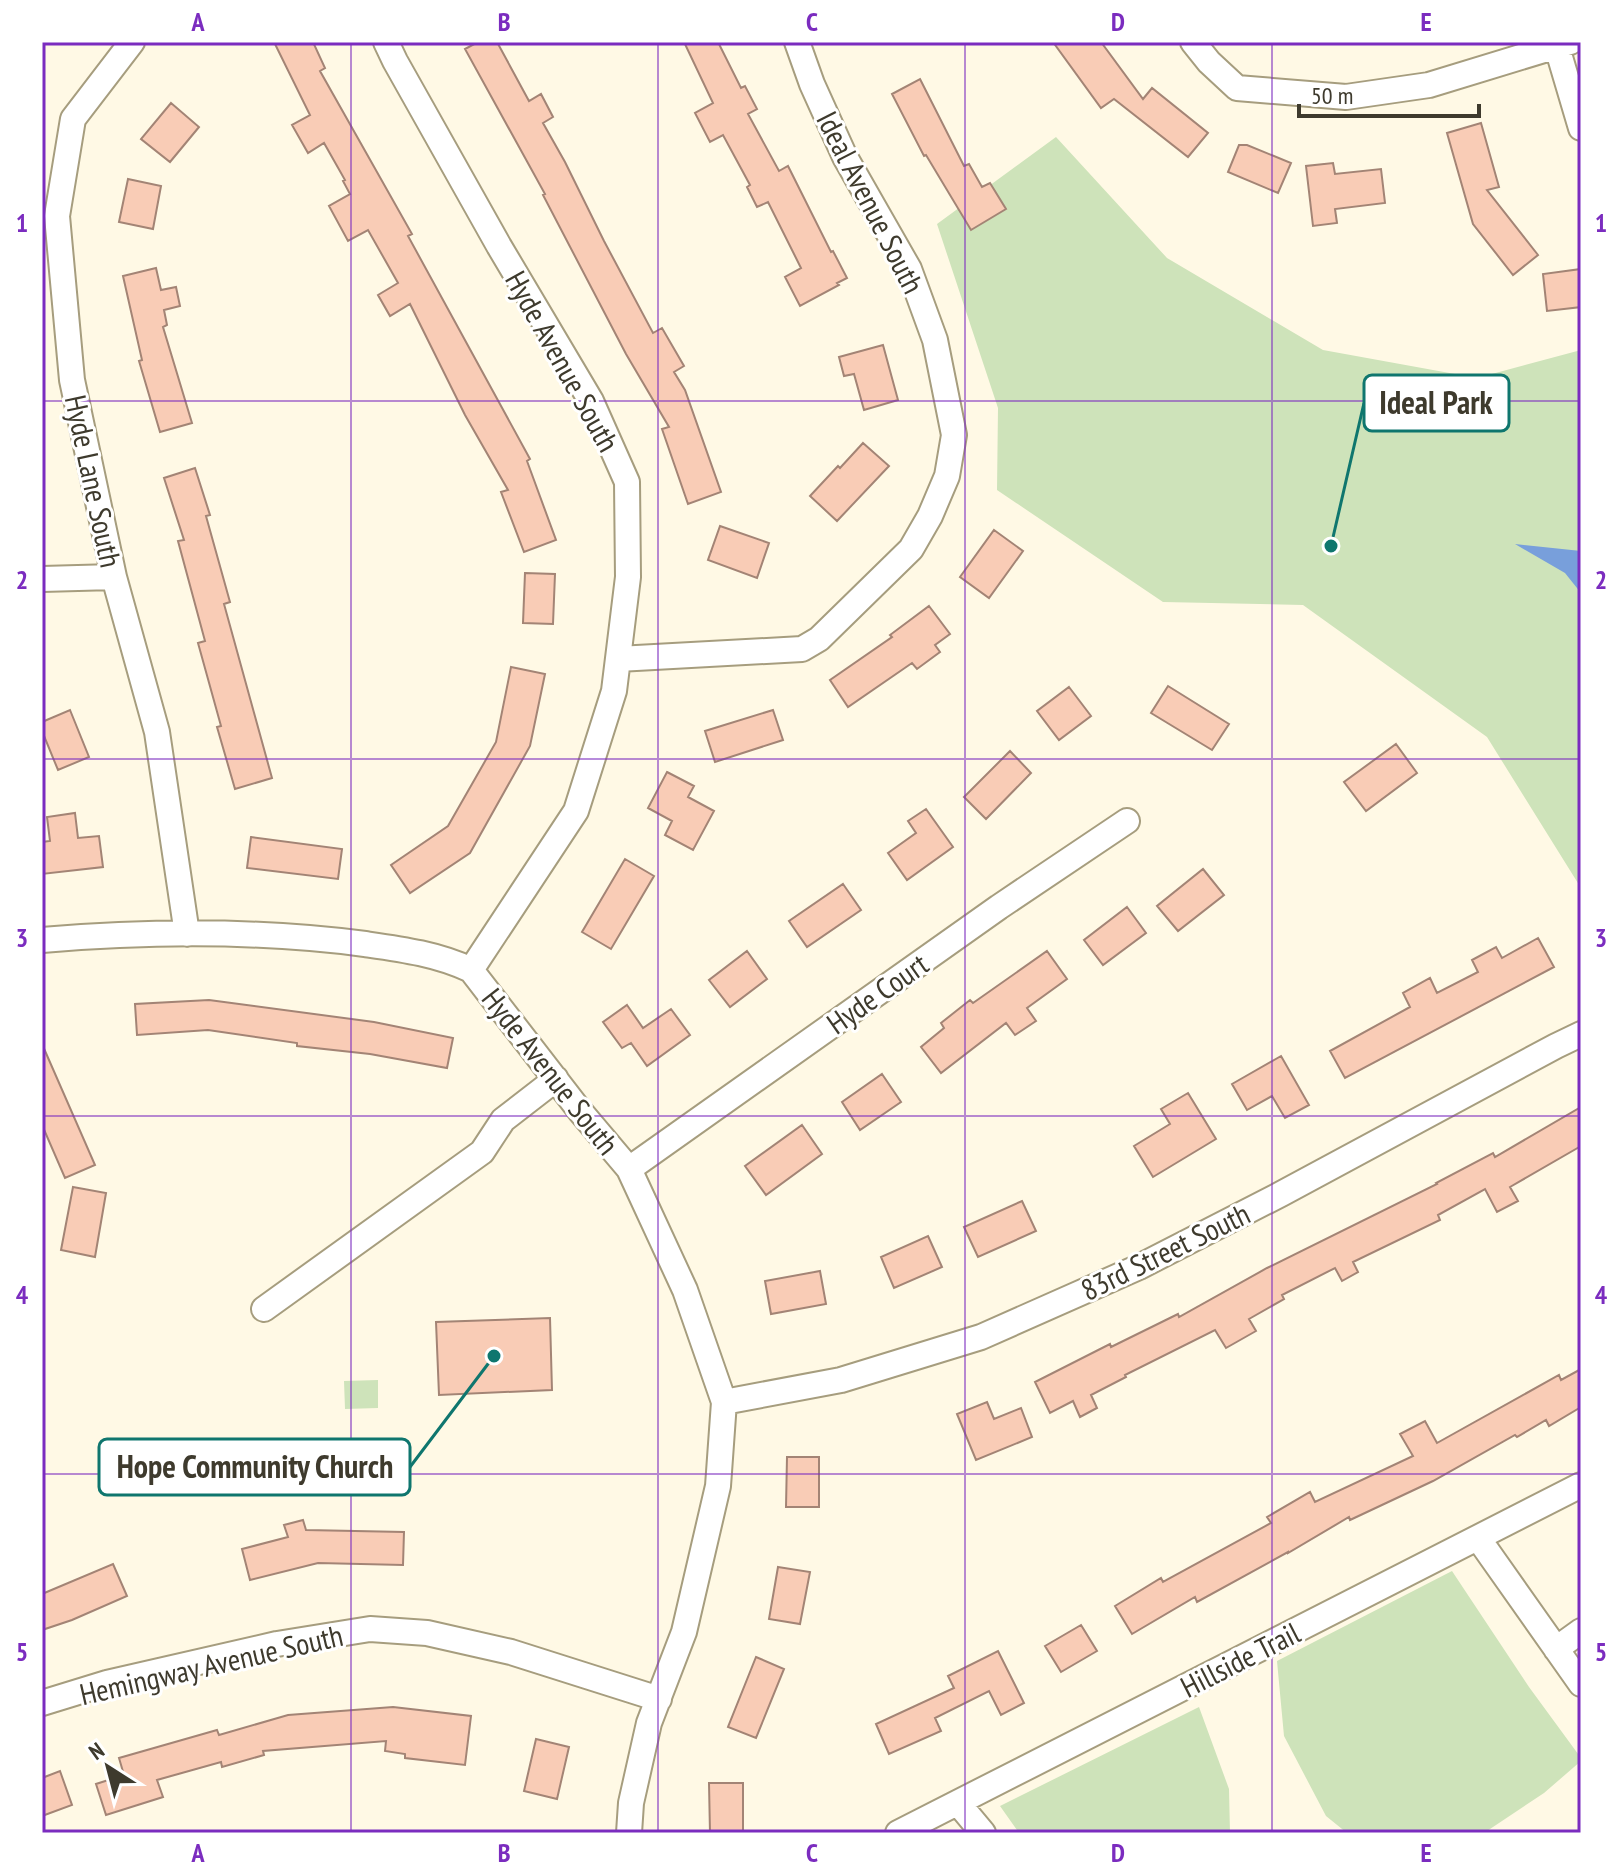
<svg xmlns="http://www.w3.org/2000/svg" width="1623" height="1875" font-family="'PT Sans Narrow',sans-serif">
<rect width="100%" height="100%" fill="#fff9e5"/>
<path fill="#cee3ba" d="M 1056,137 L 1167,258 L 1323,350 L 1477,378 L 1581,350 L 1581,888 L 1487,737 L 1303,605 L 1163,602 L 997,490 L 998,408 L 937,224 Z
M 378,1380 L 378,1408 L 345,1409 L 344,1381 Z
M 1452,1571 L 1529,1687 L 1581,1758 L 1581,1761 L 1544,1793 L 1484,1833 L 1347,1833 L 1326,1816 L 1284,1736 L 1277,1661 Z
M 1199,1707 L 1229,1789 L 1230,1833 L 1019,1833 L 1000,1806 Z"/>
<path fill="#789fdb" d="M 1515,544 L 1581,551 L 1581,593 L 1565,573 Z"/>
<path fill="#f9ccb6" stroke="#a38475" stroke-width="2" d="M 274,42 L 313,42 L 325,68 L 320,71 L 412,234 L 408,236 L 530,459 L 527,461 L 556,540 L 524,552 L 501,492 L 508,490 L 465,415 L 410,304 L 390,316 L 378,295 L 398,283 L 368,230 L 348,241 L 329,206 L 350,194 L 343,181 L 345,180 L 324,143 L 308,153 L 292,125 L 310,115 Z
M 478,42 L 497,42 L 529,101 L 541,94 L 553,117 L 543,123 L 565,162 L 604,241 L 653,333 L 662,328 L 684,366 L 674,372 L 685,390 L 721,492 L 688,504 L 662,429 L 669,427 L 626,354 L 543,195 L 545,194 L 465,49 Z
M 684,42 L 718,42 L 741,88 L 745,86 L 757,109 L 748,114 L 779,171 L 788,166 L 831,252 L 833,251 L 847,278 L 837,283 L 839,285 L 800,306 L 785,277 L 801,268 L 768,202 L 757,207 L 747,187 L 750,185 L 723,135 L 710,142 L 695,113 L 713,103 Z
M 1053,42 L 1101,42 L 1143,99 L 1152,88 L 1208,133 L 1188,157 L 1114,99 L 1101,108 Z
M 920,79 L 964,166 L 969,164 L 982,187 L 990,183 L 1006,209 L 971,230 L 926,155 L 924,156 L 892,94 Z
M 171,103 L 199,127 L 170,162 L 141,139 Z
M 1481,123 L 1499,187 L 1487,190 L 1538,255 L 1513,275 L 1473,224 L 1447,133 Z
M 1239,145 L 1247,145 L 1291,163 L 1278,193 L 1228,172 Z
M 1333,163 L 1335,174 L 1381,169 L 1385,203 L 1335,209 L 1337,223 L 1313,226 L 1306,166 Z
M 128,179 L 161,186 L 153,229 L 119,222 Z
M 156,268 L 161,290 L 176,287 L 180,306 L 164,310 L 167,325 L 163,327 L 192,423 L 160,432 L 139,361 L 142,360 L 123,276 Z
M 1581,269 L 1581,307 L 1547,311 L 1543,274 Z
M 883,345 L 898,400 L 864,410 L 854,374 L 844,376 L 839,357 Z
M 863,443 L 889,466 L 837,521 L 810,496 L 838,466 L 840,468 Z
M 195,468 L 210,515 L 206,516 L 230,602 L 224,604 L 272,778 L 235,789 L 217,727 L 221,726 L 198,643 L 205,641 L 178,541 L 184,540 L 164,478 Z
M 720,526 L 769,543 L 757,578 L 708,560 Z
M 994,530 L 1023,551 L 989,598 L 960,577 Z
M 525,573 L 555,574 L 553,624 L 523,623 Z
M 929,606 L 950,634 L 935,645 L 940,652 L 917,669 L 912,663 L 848,707 L 830,680 L 892,637 L 890,635 Z
M 511,667 L 545,674 L 530,746 L 470,853 L 410,893 L 391,865 L 448,826 L 496,742 Z
M 1168,686 L 1229,724 L 1212,750 L 1151,713 Z
M 1069,687 L 1091,716 L 1059,740 L 1037,711 Z
M 70,710 L 89,757 L 58,770 L 42,731 L 42,722 Z
M 773,710 L 783,740 L 715,762 L 705,731 Z
M 1396,744 L 1417,773 L 1366,811 L 1344,782 Z
M 1010,751 L 1031,773 L 986,819 L 964,797 Z
M 667,772 L 694,786 L 688,797 L 714,811 L 693,850 L 665,835 L 672,821 L 648,808 Z
M 926,809 L 953,847 L 907,880 L 888,853 L 916,833 L 908,821 Z
M 75,813 L 78,838 L 99,836 L 103,867 L 42,874 L 42,842 L 50,841 L 47,817 Z
M 251,837 L 342,849 L 338,879 L 247,868 Z
M 625,859 L 654,876 L 611,949 L 582,932 Z
M 1203,869 L 1224,895 L 1178,931 L 1157,906 Z
M 843,884 L 861,910 L 807,947 L 789,921 Z
M 1127,907 L 1146,933 L 1103,965 L 1084,940 Z
M 1538,938 L 1554,967 L 1345,1078 L 1330,1051 L 1410,1007 L 1403,993 L 1430,978 L 1437,993 L 1478,972 L 1472,960 L 1496,947 L 1502,958 Z
M 747,951 L 767,979 L 730,1007 L 709,980 Z
M 1047,951 L 1067,979 L 1027,1008 L 1036,1021 L 1015,1035 L 1006,1023 L 941,1073 L 921,1047 L 944,1028 L 941,1023 L 970,1000 L 973,1003 Z
M 209,1000 L 374,1022 L 453,1038 L 447,1068 L 370,1054 L 297,1046 L 297,1043 L 208,1030 L 137,1035 L 135,1004 Z
M 627,1005 L 643,1028 L 671,1009 L 690,1035 L 647,1066 L 631,1043 L 622,1048 L 603,1022 Z
M 42,1044 L 95,1165 L 65,1178 L 42,1125 Z
M 1281,1056 L 1309,1105 L 1285,1118 L 1272,1096 L 1247,1110 L 1232,1084 Z
M 882,1074 L 901,1102 L 860,1130 L 842,1102 Z
M 1188,1093 L 1216,1139 L 1153,1177 L 1134,1146 L 1170,1124 L 1161,1109 Z
M 1581,1107 L 1581,1146 L 1510,1187 L 1518,1201 L 1497,1212 L 1485,1189 L 1438,1215 L 1440,1220 L 1353,1262 L 1358,1272 L 1342,1281 L 1335,1268 L 1282,1295 L 1284,1299 L 1249,1319 L 1256,1331 L 1226,1348 L 1215,1330 L 1125,1375 L 1126,1377 L 1091,1395 L 1097,1408 L 1080,1417 L 1073,1401 L 1050,1413 L 1035,1382 L 1110,1344 L 1111,1347 L 1178,1314 L 1179,1317 L 1267,1268 L 1437,1184 L 1436,1183 L 1493,1153 L 1495,1157 Z
M 802,1125 L 822,1154 L 766,1195 L 745,1166 Z
M 73,1187 L 106,1193 L 95,1257 L 61,1250 Z
M 1022,1201 L 1036,1231 L 978,1257 L 964,1227 Z
M 928,1236 L 942,1267 L 894,1288 L 881,1257 Z
M 820,1271 L 826,1304 L 771,1314 L 765,1281 Z
M 550,1318 L 552,1390 L 439,1395 L 436,1322 Z
M 1581,1369 L 1581,1407 L 1549,1426 L 1546,1420 L 1517,1437 L 1515,1435 L 1433,1481 L 1350,1520 L 1349,1517 L 1288,1553 L 1288,1552 L 1197,1602 L 1195,1597 L 1132,1634 L 1115,1606 L 1161,1578 L 1163,1582 L 1271,1523 L 1267,1517 L 1310,1492 L 1315,1502 L 1413,1456 L 1400,1434 L 1425,1421 L 1437,1443 L 1559,1375 L 1561,1380 Z
M 987,1402 L 994,1419 L 1021,1408 L 1032,1437 L 976,1460 L 957,1414 Z
M 787,1457 L 819,1457 L 819,1507 L 786,1507 Z
M 303,1520 L 306,1530 L 404,1532 L 403,1565 L 318,1563 L 250,1580 L 242,1549 L 288,1537 L 284,1525 Z
M 113,1564 L 127,1596 L 72,1620 L 42,1630 L 42,1594 Z
M 778,1567 L 810,1572 L 800,1624 L 769,1619 Z
M 1081,1625 L 1097,1651 L 1061,1672 L 1045,1646 Z
M 998,1651 L 1024,1703 L 1001,1715 L 989,1691 L 935,1718 L 941,1731 L 889,1754 L 876,1724 L 954,1688 L 948,1676 Z
M 756,1657 L 784,1669 L 756,1738 L 728,1727 Z
M 393,1707 L 471,1716 L 465,1765 L 405,1758 L 405,1754 L 385,1751 L 386,1741 L 263,1751 L 264,1755 L 222,1767 L 221,1762 L 157,1780 L 163,1797 L 106,1815 L 96,1784 L 124,1775 L 119,1758 L 217,1730 L 219,1735 L 288,1715 Z
M 536,1739 L 569,1747 L 557,1799 L 524,1791 Z
M 60,1771 L 72,1805 L 42,1816 L 42,1778 Z
M 709,1783 L 743,1783 L 743,1833 L 710,1833 Z"/>
<g fill="none" stroke-linecap="round" stroke-linejoin="round">
<g stroke="#a69d7e" stroke-width="28">
<path id="minor" d="M 132,42 L 73,119 L 57,216 L 72,380 L 114,577 L 157,732 L 187,934
M 386,42 L 395,61 L 499,246 L 591,401 L 627,482 L 628,577 L 614,691 L 576,811 L 471,970
M 1193,42 L 1209,62 L 1237,88 L 1346,97 L 1429,85 L 1570,42
M 1557,47 L 1581,128
M 42,579 L 114,577
M 618,659 L 802,649 L 819,639 L 911,549 L 930,516 L 947,476 L 954,435 L 935,340 L 909,269 L 845,157 L 812,84 L 797,42
M 42,940 C 148,931 259,930 365,944 C 400,949 438,954 471,970 L 580,1111 L 629,1169 L 685,1290 L 724,1402 L 718,1486 L 684,1632 L 649,1723 L 631,1803 L 629,1833
M 629,1169 L 999,907 L 1127,821
M 264,1309 L 482,1152 L 503,1120 L 556,1079
M 724,1402 L 841,1380 L 981,1337 L 1139,1267 L 1281,1194 L 1556,1046 L 1581,1034
M 1478,1538 L 1581,1684
M 1556,1649 L 1581,1631
M 42,1703 L 107,1683 L 277,1644 L 370,1629 L 427,1633 L 511,1652 L 659,1699
M 958,1803 L 983,1833
M 898,1833 L 1581,1485"/>
</g>
<use href="#minor" stroke="#fff" stroke-width="24"/>
</g>
<path fill="none" stroke="#7b2cbf" stroke-width="2" stroke-opacity="0.55" d="M 351,42 L 351,1833M 658,42 L 658,1833M 965,42 L 965,1833M 1272,42 L 1272,1833M 42,401 L 1581,401M 42,759 L 1581,759M 42,1116 L 1581,1116M 42,1474 L 1581,1474"/>
<g text-anchor="middle" dominant-baseline="central" stroke-width="6" stroke-linejoin="round" paint-order="stroke">
<g font-size="30" fill="#3e3a2d" stroke="#fff">
<text transform="translate(871 202) rotate(63)">Ideal Avenue South</text>
<text transform="translate(563 361) rotate(61)">Hyde Avenue South</text>
<text transform="translate(94 481) rotate(78)">Hyde Lane South</text>
<text transform="translate(877 993) rotate(-35)">Hyde Court</text>
<text transform="translate(551 1071) rotate(52)">Hyde Avenue South</text>
<text transform="translate(1165 1251) rotate(-26)">83rd Street South</text>
<text transform="translate(1240 1659) rotate(-27)">Hillside Trail</text>
<text transform="translate(211 1664) rotate(-13)">Hemingway Avenue South</text>
</g>
</g>
<path fill="none" stroke="#0f766e" stroke-width="3" d="M1331 546L1364 403M494 1356L410 1467"/>
<g fill="#0f766e" stroke="#fff" stroke-width="3">
<circle cx="1331" cy="546" r="8"/>
<circle cx="494" cy="1356" r="8"/>
</g>
<g fill="#fff" stroke="#0f766e" stroke-width="3">
<rect x="1364" y="375" width="145" height="56" rx="8"/>
<rect x="99" y="1439" width="311" height="56" rx="8"/>
</g>
<g font-size="32" text-anchor="middle" font-weight="bold" fill="#3e3a2d">
<text x="1436" y="414">Ideal Park</text>
<text x="255" y="1478">Hope Community Church</text>
</g>
<rect width="1623" height="1875" fill="none" stroke="#ffffff" stroke-width="88"/>
<g transform="translate(108 1767) rotate(324)" stroke="#ffffff" stroke-width="6" paint-order="stroke">
<path d="M0-6L14 30L0 20L-14 30Z" fill="#3e3a2d"/>
<text y="-12" font-size="22" font-weight="bold" text-anchor="middle" fill="#3e3a2d">N</text>
</g>
<path d="M1299 104v12h180v-12" fill="none" stroke="#3e3a2d" stroke-width="4"/>
<text x="1311" y="104" font-size="24" fill="#3e3a2d" stroke="#ffffff" stroke-width="6" paint-order="stroke">50 m</text>
<rect x="44" y="44" width="1535" height="1787" fill="none" stroke="#7b2cbf" stroke-width="3"/>
<g font-size="26" text-anchor="middle" font-weight="bold" fill="#7b2cbf">
<text x="198" y="31">A</text>
<text x="504" y="31">B</text>
<text x="812" y="31">C</text>
<text x="1118" y="31">D</text>
<text x="1426" y="31">E</text>
<text x="22" y="232">1</text>
<text x="1601" y="232">1</text>
<text x="22" y="589">2</text>
<text x="1601" y="589">2</text>
<text x="22" y="947">3</text>
<text x="1601" y="947">3</text>
<text x="22" y="1304">4</text>
<text x="1601" y="1304">4</text>
<text x="22" y="1661">5</text>
<text x="1601" y="1661">5</text>
<text x="198" y="1862">A</text>
<text x="504" y="1862">B</text>
<text x="812" y="1862">C</text>
<text x="1118" y="1862">D</text>
<text x="1426" y="1862">E</text>
</g>
</svg>
